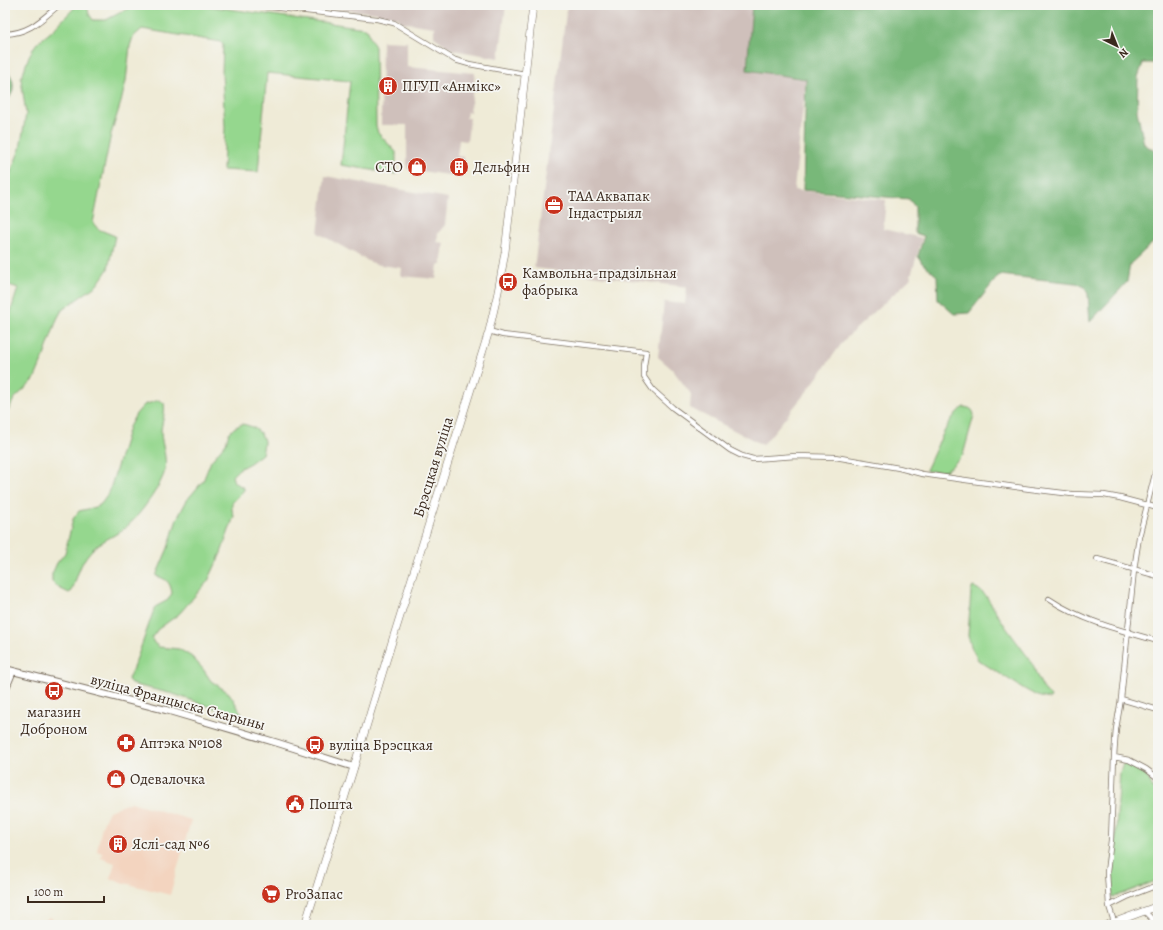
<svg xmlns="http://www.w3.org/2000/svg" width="1163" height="930" font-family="Alegreya,serif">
<rect width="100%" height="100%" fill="#f6f6f2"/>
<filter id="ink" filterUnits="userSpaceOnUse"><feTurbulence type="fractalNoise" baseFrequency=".025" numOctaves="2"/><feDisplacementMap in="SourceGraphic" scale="8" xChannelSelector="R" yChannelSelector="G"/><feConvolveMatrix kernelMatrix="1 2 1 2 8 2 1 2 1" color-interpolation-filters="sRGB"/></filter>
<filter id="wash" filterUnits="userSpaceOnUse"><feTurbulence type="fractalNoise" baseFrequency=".012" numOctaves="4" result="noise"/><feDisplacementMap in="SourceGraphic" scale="16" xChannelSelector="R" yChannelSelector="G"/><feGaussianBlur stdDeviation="0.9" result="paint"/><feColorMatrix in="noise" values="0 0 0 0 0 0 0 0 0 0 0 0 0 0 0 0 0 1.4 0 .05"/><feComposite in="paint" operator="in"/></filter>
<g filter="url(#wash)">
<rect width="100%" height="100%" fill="#efebd7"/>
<path fill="#f3d4bf" d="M 131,802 L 191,820 L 170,895 L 110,879 L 115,863 L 101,858 L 102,853 L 97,851 L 102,826 L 109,811 Z
M 49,917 L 61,925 L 41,925 Z"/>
<path fill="#cfc0bb" d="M 295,5 L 506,5 L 499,58 L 453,50 L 434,37 L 434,27 L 400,22 L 398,18 L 397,17 L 392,17 L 392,18 L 380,17 L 380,15 L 377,15 L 377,13 Z
M 567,5 L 752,5 L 747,70 L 806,79 L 794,190 L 886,200 L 883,229 L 922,238 L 910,279 L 845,339 L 808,390 L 763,445 L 690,408 L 691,394 L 672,369 L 658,357 L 664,302 L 685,304 L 687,287 L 534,268 Z
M 382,41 L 407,42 L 407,67 L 475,73 L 470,112 L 467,111 L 466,118 L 470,118 L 467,141 L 459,140 L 457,156 L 464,157 L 462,177 L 407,169 L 407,125 L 381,125 Z
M 325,176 L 448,198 L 445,225 L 438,233 L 437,242 L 444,243 L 441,265 L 438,265 L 436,279 L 401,276 L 402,268 L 374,264 L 374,263 L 370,262 L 318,233 Z"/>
<path fill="#95d78e" stroke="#688056" d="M 77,5 L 87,5 L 89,14 L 93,20 L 106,20 L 131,7 L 138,5 L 200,5 L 365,28 L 368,30 L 370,38 L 375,47 L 376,126 L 378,133 L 396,152 L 396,174 L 341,165 L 350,81 L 267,73 L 258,172 L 223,170 L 225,127 L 222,73 L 223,45 L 221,42 L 142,29 L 133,37 L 130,46 L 126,81 L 121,102 L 111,134 L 93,223 L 98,229 L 115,236 L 108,269 L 97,285 L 62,310 L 57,319 L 44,356 L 34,380 L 14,399 L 5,417 L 5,330 L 18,288 L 6,284 L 5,303 L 5,186 L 20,149 L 26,114 L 21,79 L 29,56 L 36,44 L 52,31 Z
M 159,400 L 164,403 C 166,414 161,423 161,433 C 162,446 167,457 165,470 C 162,485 138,518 125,528 C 114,537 101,540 90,552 C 80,563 77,577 72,591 L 69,593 L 59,588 L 52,582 L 52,574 L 57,563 L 65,553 L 73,519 L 79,511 L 96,507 L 101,504 L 109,493 L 129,427 L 136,414 L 144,405 Z
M 964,407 C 970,408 973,409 974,415 L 963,455 L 953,465 L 945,471 L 926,471 L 926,470 C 934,454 949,414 964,407 Z
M 242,424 C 251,426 261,429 264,441 C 264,444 263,450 262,454 L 250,463 L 239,469 L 232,476 L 234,482 L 244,488 L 244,490 L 232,503 L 232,510 L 234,516 L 221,553 L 208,581 L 179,614 L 157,630 L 152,639 L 154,643 L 159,647 L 179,649 L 192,657 L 203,669 L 211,681 L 229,693 L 233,699 L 244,718 L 173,694 L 131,684 L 128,679 C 139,656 146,631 155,607 L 168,600 L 172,593 C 170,582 167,579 156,576 L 168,548 L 177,519 L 187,500 L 203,481 L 211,461 L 226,443 L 229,433 L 234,428 Z
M 973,587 L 978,589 L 986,596 L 1005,626 L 1033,664 L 1036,674 L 1043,688 L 1051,697 L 1050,699 L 1049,699 L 1037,696 L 1026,690 L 978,660 L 972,649 L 968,636 L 971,590 Z
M 1123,764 C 1131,764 1144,771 1148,778 C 1152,785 1151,789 1158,795 L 1158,880 L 1112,898 L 1113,861 L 1115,845 L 1120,772 Z"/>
<path fill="#78b879" stroke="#5a714c" d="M 752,5 L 1158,5 L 1158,63 L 1143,63 L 1138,77 L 1137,111 L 1144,144 L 1158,153 L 1158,238 L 1130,264 L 1127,282 L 1090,322 L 1088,294 L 1085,287 L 1076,283 L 999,275 L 969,313 L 954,314 L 938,300 L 937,276 L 922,263 L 918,256 L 924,236 L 915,233 L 915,207 L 909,199 L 803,190 L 806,79 L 747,70 Z
M 5,69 C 12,74 15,84 12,93 C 11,95 9,99 7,101 L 5,101 Z"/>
</g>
<g filter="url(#ink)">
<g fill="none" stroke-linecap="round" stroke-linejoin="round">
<g stroke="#7a6e5f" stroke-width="6">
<path id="minor" d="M 253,5 L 377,19 L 394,23 L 455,60 L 469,64 L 525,74
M 5,34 C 30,33 41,20 59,5
M 489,331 L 503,335 L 646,352 L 644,366 L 644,377 L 653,390 L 673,408 L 730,450 L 742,456 L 753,459 L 796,456 L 835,457 L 899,468 L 922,474 L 1030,489 L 1072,494 L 1104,495 L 1120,498 L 1158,508
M 1158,462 L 1139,537 L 1134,570 L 1121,699 L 1116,729 L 1114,757 L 1129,760 L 1146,769 L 1158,778
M 1097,559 L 1158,576
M 1049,599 C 1080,620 1122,631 1158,641
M 1121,699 L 1158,710
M 1109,906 L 1127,897 L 1158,885
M 1144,911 L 1158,925
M 1114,922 L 1109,906 L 1107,872 L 1111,840 L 1114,757"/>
</g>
<g stroke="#7a6e5f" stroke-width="8">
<path id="tertiary" d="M 5,669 L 166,710 L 278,743 L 354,767
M 5,690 L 13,671"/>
</g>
<g stroke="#7a6e5f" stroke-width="8">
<path id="secondary" d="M 1107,925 L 1158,906"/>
</g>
<g stroke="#7a6e5f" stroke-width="8">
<path id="primary" d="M 305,925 L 354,767 L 386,661 L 489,331 L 498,292 L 505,252 L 533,5"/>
</g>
<use href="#minor" stroke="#fff" stroke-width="4.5"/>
<use href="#tertiary" stroke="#fff" stroke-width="6"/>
<use href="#secondary" stroke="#fff" stroke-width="7"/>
<use href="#primary" stroke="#fff" stroke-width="7"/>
</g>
</g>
<defs>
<g id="building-disc" transform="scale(1)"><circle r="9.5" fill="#c8321e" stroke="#f6f6f2"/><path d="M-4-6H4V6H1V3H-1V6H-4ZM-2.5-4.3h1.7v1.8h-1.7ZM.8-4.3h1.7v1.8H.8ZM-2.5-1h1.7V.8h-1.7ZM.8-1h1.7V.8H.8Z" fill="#fff"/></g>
<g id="shop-disc" transform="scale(1)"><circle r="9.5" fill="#c8321e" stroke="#f6f6f2"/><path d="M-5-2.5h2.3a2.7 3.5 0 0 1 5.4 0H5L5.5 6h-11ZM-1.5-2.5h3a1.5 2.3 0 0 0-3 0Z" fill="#fff"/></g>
<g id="office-disc" transform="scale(1)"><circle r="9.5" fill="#c8321e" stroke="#f6f6f2"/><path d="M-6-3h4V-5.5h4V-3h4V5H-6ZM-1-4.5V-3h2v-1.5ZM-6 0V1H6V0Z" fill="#fff"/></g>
<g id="bus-disc" transform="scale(1)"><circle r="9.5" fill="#c8321e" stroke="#f6f6f2"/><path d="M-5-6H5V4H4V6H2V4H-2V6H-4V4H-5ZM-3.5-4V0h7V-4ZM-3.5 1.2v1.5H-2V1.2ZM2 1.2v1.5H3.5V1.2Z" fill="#fff"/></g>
<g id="pharmacy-disc" transform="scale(1)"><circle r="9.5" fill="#c8321e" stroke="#f6f6f2"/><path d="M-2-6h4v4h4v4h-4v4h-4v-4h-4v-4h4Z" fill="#fff"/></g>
<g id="civic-disc" transform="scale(1)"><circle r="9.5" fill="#c8321e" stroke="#f6f6f2"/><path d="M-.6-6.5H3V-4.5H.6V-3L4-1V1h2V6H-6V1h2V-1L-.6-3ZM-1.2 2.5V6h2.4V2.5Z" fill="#fff"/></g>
<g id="supermarket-disc" transform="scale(1)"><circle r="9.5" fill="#c8321e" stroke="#f6f6f2"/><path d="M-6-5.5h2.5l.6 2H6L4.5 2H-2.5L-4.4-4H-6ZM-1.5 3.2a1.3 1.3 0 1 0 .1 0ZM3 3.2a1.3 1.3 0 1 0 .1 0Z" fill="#fff"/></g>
</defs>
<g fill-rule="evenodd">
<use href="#building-disc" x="388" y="86"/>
<use href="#shop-disc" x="417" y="167"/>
<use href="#building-disc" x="459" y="167"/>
<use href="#office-disc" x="554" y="205"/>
<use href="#bus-disc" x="508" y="282"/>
<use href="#bus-disc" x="54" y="691"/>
<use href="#pharmacy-disc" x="126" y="743"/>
<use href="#bus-disc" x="315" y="745"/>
<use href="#shop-disc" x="116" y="779"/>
<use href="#civic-disc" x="295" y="804"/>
<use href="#building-disc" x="118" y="844"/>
<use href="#supermarket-disc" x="271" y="894"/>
</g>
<g text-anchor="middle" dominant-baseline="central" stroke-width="3.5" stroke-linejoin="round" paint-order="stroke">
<g font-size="15" fill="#3b2a1e" stroke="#f6f6f2" text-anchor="start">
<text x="402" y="86">ПГУП «Анмікс»</text>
<text x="403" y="167" text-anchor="end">СТО</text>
<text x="473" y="167">Дельфин</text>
<text x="568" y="196">ТАА Аквапак<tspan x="568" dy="17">Індастрыял</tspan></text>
<text x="522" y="273">Камвольна-прадзільная<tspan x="522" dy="17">фабрыка</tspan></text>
<text x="54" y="712" text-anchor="middle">магазин<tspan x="54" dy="17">Доброном</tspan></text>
<text x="140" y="743">Аптэка №108</text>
<text x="329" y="745">вуліца Брэсцкая</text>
<text x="130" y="779">Одевалочка</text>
<text x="309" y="804">Пошта</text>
<text x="132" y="844">Яслі-сад №6</text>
<text x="285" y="894">ProЗапас</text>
</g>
<g font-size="15" fill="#3b2a1e" stroke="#f6f6f2">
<text transform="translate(433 467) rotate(-73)">Брэсцкая вуліца</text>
<text transform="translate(178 702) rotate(15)">вуліца Францыска Скарыны</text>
</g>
</g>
<rect width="1163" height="930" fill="none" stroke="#f6f6f2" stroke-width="20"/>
<g transform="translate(1117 46) rotate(137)" stroke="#f6f6f2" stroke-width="3" paint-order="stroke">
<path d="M0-3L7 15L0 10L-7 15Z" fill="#3b2a1e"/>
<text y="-6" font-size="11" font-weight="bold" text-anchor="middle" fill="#3b2a1e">N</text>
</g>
<path d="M28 896v6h76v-6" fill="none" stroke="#3b2a1e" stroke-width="2"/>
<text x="34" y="896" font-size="12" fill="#3b2a1e" stroke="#f6f6f2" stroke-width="3" paint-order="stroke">100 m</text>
</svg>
